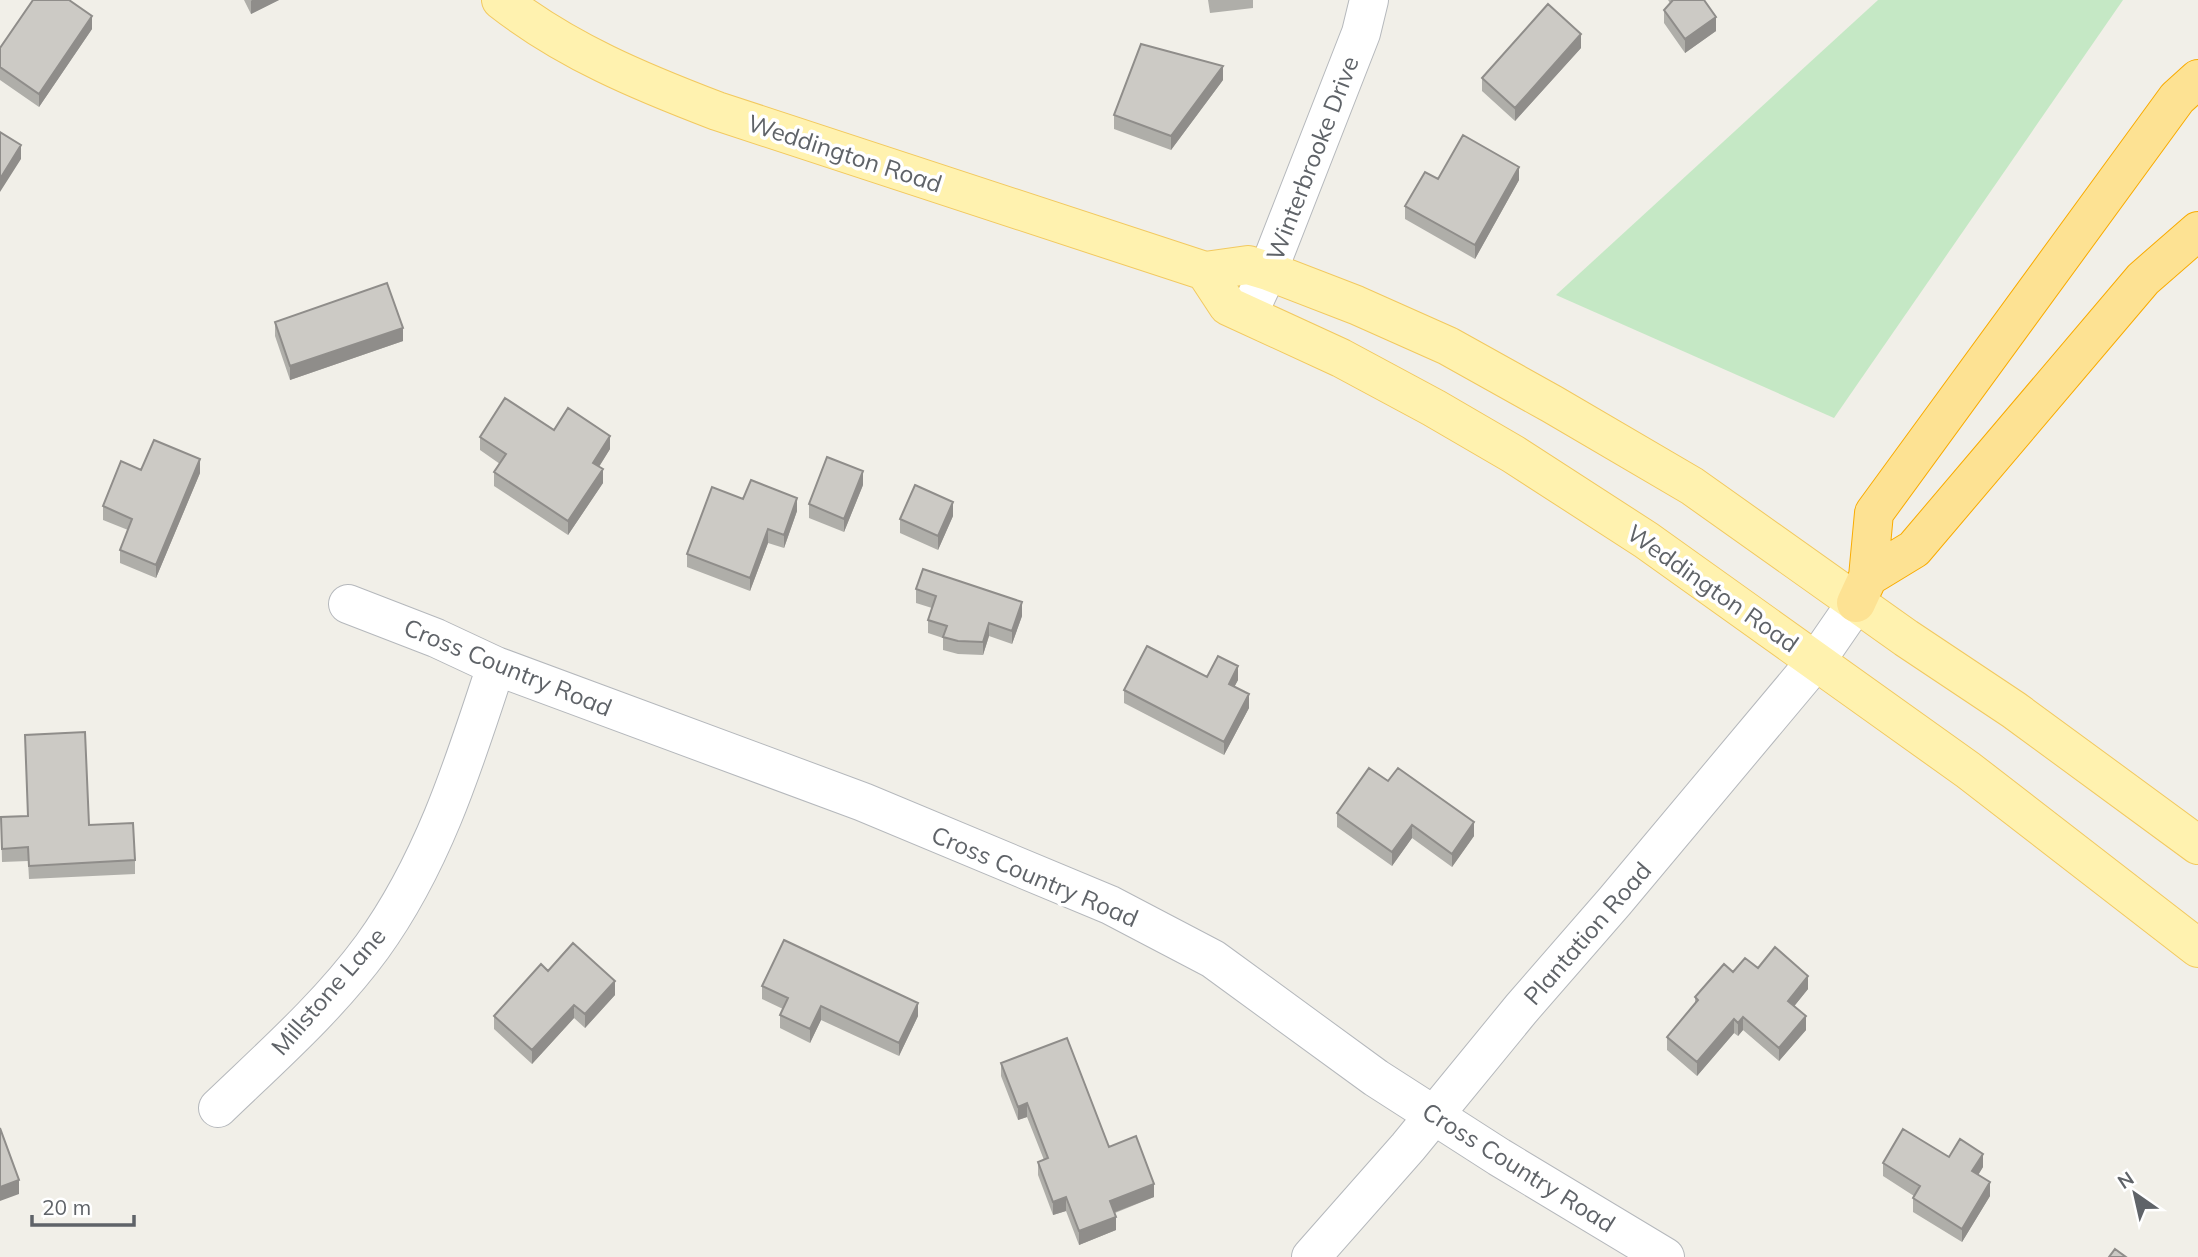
<svg xmlns="http://www.w3.org/2000/svg" width="2198" height="1257" font-family="Mulish,sans-serif">
<rect width="100%" height="100%" fill="#f1efe8"/>
<path fill="#c5e8c5" d="M 1878,0 L 2123,0 L 1834,418 L 1556,295 Z"/>
<g fill="none" stroke-linecap="round" stroke-linejoin="round">
<g stroke="#b5b8bc" stroke-width="40">
<path id="minor" d="M 1248,314 L 1268,271 L 1361,33 L 1369,0
M 348,604 L 436,638 L 496,666 L 863,802 L 1110,905 L 1213,959 L 1376,1078 L 1499,1157 L 1665,1257
M 218,1108 C 271,1057 328,1007 372,947 C 433,863 464,764 496,666
M 1311,1257 L 1408,1147 L 1521,1009 L 1615,901 L 1816,661 L 1856,603"/>
</g>
<g stroke="#f2c960" stroke-width="40">
<path id="major" d="M 501,0 C 566,51 641,82 717,111 L 1205,271 L 1248,265 L 1268,271 L 1356,305 L 1448,346 L 1552,404 L 1692,486 L 1906,638 L 2014,710 L 2198,845
M 1205,271 L 1228,306 L 1341,358 L 1434,408 L 1513,454 L 1646,540 L 1968,770 L 2198,948"/>
</g>
<g stroke="#f9ab00" stroke-width="40">
<path id="highway" d="M 1868,577 L 1914,549 L 2143,279 L 2198,231
M 1856,603 L 1868,577 L 1874,513 L 2177,98 L 2198,79"/>
</g>
<use href="#minor" stroke="#fff" stroke-width="38"/>
<use href="#major" stroke="#fff2af" stroke-width="38"/>
<use href="#highway" stroke="#fde293" stroke-width="38"/>
</g>
<path fill="#afaea9" d="M 244,0 L 279,0 L 251,14 Z
M 1208,0 L 1253,0 L 1253,8 L 1210,13 Z
M 1668,0 L 1704,0 L 1716,31 L 1685,53 L 1664,23 L 1664,10 L 1670,3 Z
M 92,29 L 39,107 L 0,80 L 0,48 Z
M 1581,48 L 1515,121 L 1482,91 L 1482,78 Z
M 1223,80 L 1171,150 L 1114,129 L 1114,115 Z
M 1438,179 L 1519,180 L 1475,259 L 1405,219 L 1405,206 Z
M 275,322 L 403,341 L 290,380 L 275,336 Z
M 554,430 L 610,449 L 599,467 L 603,483 L 568,535 L 494,486 L 494,472 L 500,464 L 480,450 L 480,437 Z
M 141,470 L 200,473 L 156,578 L 120,563 L 120,550 L 128,530 L 103,520 L 103,506 Z
M 863,485 L 844,532 L 809,518 L 809,504 Z
M 743,499 L 797,511 L 784,548 L 768,543 L 750,591 L 687,567 L 687,554 Z
M 953,516 L 938,550 L 900,533 L 900,519 Z
M 916,589 L 1022,616 L 1012,644 L 989,636 L 983,655 L 958,654 L 943,650 L 943,638 L 928,633 L 928,620 L 932,608 L 916,603 Z
M 1207,677 L 1238,680 L 1234,687 L 1249,708 L 1224,755 L 1124,703 L 1124,690 Z
M 25,735 L 89,825 L 135,860 L 135,874 L 29,879 L 28,861 L 2,862 L 1,817 L 28,816 Z
M 1388,781 L 1474,836 L 1452,867 L 1412,838 L 1392,866 L 1337,827 L 1337,813 Z
M 1758,968 L 1808,989 L 1794,1006 L 1806,1030 L 1779,1061 L 1743,1030 L 1738,1036 L 1734,1033 L 1697,1076 L 1667,1050 L 1667,1037 L 1695,1004 L 1695,997 L 1733,972 Z
M 548,971 L 615,995 L 585,1028 L 574,1018 L 532,1064 L 494,1029 L 494,1016 Z
M 762,986 L 918,1016 L 899,1056 L 821,1020 L 810,1043 L 780,1028 L 780,1015 L 783,1009 L 762,999 Z
M 1001,1063 L 1109,1147 L 1154,1197 L 1115,1213 L 1116,1230 L 1079,1245 L 1066,1211 L 1053,1215 L 1038,1175 L 1038,1162 L 1044,1160 L 1027,1117 L 1018,1120 L 1001,1076 Z
M 1949,1157 L 1983,1167 L 1978,1175 L 1990,1196 L 1962,1242 L 1913,1212 L 1913,1198 L 1914,1196 L 1883,1176 L 1883,1163 Z"/>
<path fill="#8f8d8a" d="M 252,0 L 279,0 L 251,14 L 251,1 Z
M 92,16 L 92,29 L 39,107 L 39,94 Z
M 1716,17 L 1716,31 L 1685,53 L 1685,39 Z
M 1581,34 L 1581,48 L 1515,121 L 1515,108 Z
M 1223,66 L 1223,80 L 1171,150 L 1171,136 Z
M 21,145 L 21,159 L 0,192 L 0,179 Z
M 1519,167 L 1519,180 L 1475,259 L 1475,245 Z
M 403,328 L 403,341 L 290,380 L 290,366 Z
M 610,436 L 610,449 L 593,476 L 593,463 Z
M 200,459 L 200,473 L 156,578 L 156,565 Z
M 603,469 L 603,483 L 568,535 L 568,521 Z
M 863,471 L 863,485 L 844,532 L 844,519 Z
M 797,498 L 797,511 L 784,548 L 784,535 Z
M 953,502 L 953,516 L 938,550 L 938,536 Z
M 768,529 L 768,543 L 750,591 L 750,578 Z
M 1022,602 L 1022,616 L 1012,644 L 1012,631 Z
M 989,623 L 989,636 L 983,655 L 983,642 Z
M 1238,666 L 1238,680 L 1229,697 L 1229,684 Z
M 1249,694 L 1249,708 L 1224,755 L 1224,742 Z
M 1474,822 L 1474,836 L 1452,867 L 1452,854 Z
M 1412,825 L 1412,838 L 1392,866 L 1392,852 Z
M 1808,976 L 1808,989 L 1788,1014 L 1788,1001 Z
M 615,981 L 615,995 L 585,1028 L 585,1014 Z
M 918,1003 L 918,1016 L 899,1056 L 899,1043 Z
M 574,1005 L 574,1018 L 532,1064 L 532,1050 Z
M 821,1006 L 821,1020 L 810,1043 L 810,1029 Z
M 1806,1016 L 1806,1030 L 1779,1061 L 1779,1048 Z
M 1743,1017 L 1743,1030 L 1738,1036 L 1738,1023 Z
M 1734,1019 L 1734,1033 L 1697,1076 L 1697,1062 Z
M 1027,1103 L 1027,1117 L 1018,1120 L 1018,1107 Z
M 1983,1154 L 1983,1167 L 1972,1185 L 1972,1171 Z
M 19,1180 L 19,1194 L 0,1201 L 0,1187 Z
M 1990,1182 L 1990,1196 L 1962,1242 L 1962,1229 Z
M 1154,1184 L 1154,1197 L 1110,1214 L 1110,1201 Z
M 1066,1197 L 1066,1211 L 1053,1215 L 1053,1202 Z
M 1116,1217 L 1116,1230 L 1079,1245 L 1079,1231 Z"/>
<path fill="#cccac5" stroke="#8f8d8a" stroke-width="2" d="M 33,0 L 69,0 L 92,16 L 39,94 L 0,67 L 0,48 Z
M 1673,0 L 1704,0 L 1716,17 L 1685,39 L 1664,10 Z
M 1548,4 L 1581,34 L 1515,108 L 1482,78 Z
M 1141,44 L 1223,66 L 1171,136 L 1114,115 Z
M 0,132 L 21,145 L 0,179 Z
M 1463,135 L 1519,167 L 1475,245 L 1405,206 L 1425,172 L 1438,179 Z
M 387,283 L 403,328 L 290,366 L 275,322 Z
M 505,398 L 554,430 L 568,408 L 610,436 L 593,463 L 603,469 L 568,521 L 494,472 L 506,454 L 480,437 Z
M 154,440 L 200,459 L 156,565 L 120,550 L 132,519 L 103,506 L 121,461 L 141,470 Z
M 827,457 L 863,471 L 844,519 L 809,504 Z
M 751,480 L 797,498 L 784,535 L 768,529 L 750,578 L 687,554 L 712,487 L 743,499 Z
M 915,485 L 953,502 L 938,536 L 900,519 Z
M 923,569 L 1022,602 L 1012,631 L 989,623 L 983,642 L 958,641 L 943,637 L 947,626 L 928,620 L 936,596 L 916,589 Z
M 1147,646 L 1207,677 L 1218,656 L 1238,666 L 1229,684 L 1249,694 L 1224,742 L 1124,690 Z
M 85,732 L 89,825 L 133,823 L 135,860 L 29,866 L 28,847 L 2,849 L 1,817 L 28,816 L 25,735 Z
M 1369,768 L 1388,781 L 1398,768 L 1474,822 L 1452,854 L 1412,825 L 1392,852 L 1337,813 Z
M 784,940 L 918,1003 L 899,1043 L 821,1006 L 810,1029 L 780,1015 L 788,998 L 762,986 Z
M 573,943 L 615,981 L 585,1014 L 574,1005 L 532,1050 L 494,1016 L 541,964 L 548,971 Z
M 1775,947 L 1808,976 L 1788,1001 L 1806,1016 L 1779,1048 L 1743,1017 L 1738,1023 L 1734,1019 L 1697,1062 L 1667,1037 L 1698,1000 L 1695,997 L 1724,964 L 1733,972 L 1745,958 L 1758,968 Z
M 1067,1038 L 1109,1147 L 1136,1136 L 1154,1184 L 1110,1201 L 1116,1217 L 1079,1231 L 1066,1197 L 1053,1202 L 1038,1162 L 1048,1158 L 1027,1103 L 1018,1107 L 1001,1063 Z
M 0,1128 L 19,1180 L 0,1187 Z
M 1903,1129 L 1949,1157 L 1960,1139 L 1983,1154 L 1972,1171 L 1990,1182 L 1962,1229 L 1913,1198 L 1920,1186 L 1883,1163 Z
M 2115,1249 L 2126,1257 L 2109,1257 Z"/>
<g text-anchor="middle" dominant-baseline="central" stroke-width="7" stroke-linejoin="round" paint-order="stroke">
<g font-size="24" fill="#5f6368" stroke="#fff">
<text transform="translate(845 153) rotate(18)">Weddington Road</text>
<text transform="translate(1312 158) rotate(-69)">Winterbrooke Drive</text>
<text transform="translate(1713 588) rotate(35)">Weddington Road</text>
<text transform="translate(508 667) rotate(22)">Cross Country Road</text>
<text transform="translate(1035 876) rotate(23)">Cross Country Road</text>
<text transform="translate(1587 933) rotate(-49)">Plantation Road</text>
<text transform="translate(328 991) rotate(-49)">Millstone Lane</text>
<text transform="translate(1519 1167) rotate(32)">Cross Country Road</text>
</g>
</g>
<g transform="translate(2135 1194) rotate(326)" stroke="#ffffff" stroke-width="5" paint-order="stroke">
<path d="M0-5L12 26L0 18L-12 26Z" fill="#5f6368"/>
<text y="-10" font-size="19" font-weight="bold" text-anchor="middle" fill="#5f6368">N</text>
</g>
<path d="M32 1215v10h102v-10" fill="none" stroke="#5f6368" stroke-width="3.5"/>
<text x="42" y="1215" font-size="21" fill="#5f6368" stroke="#ffffff" stroke-width="5" paint-order="stroke">20 m</text>
</svg>
